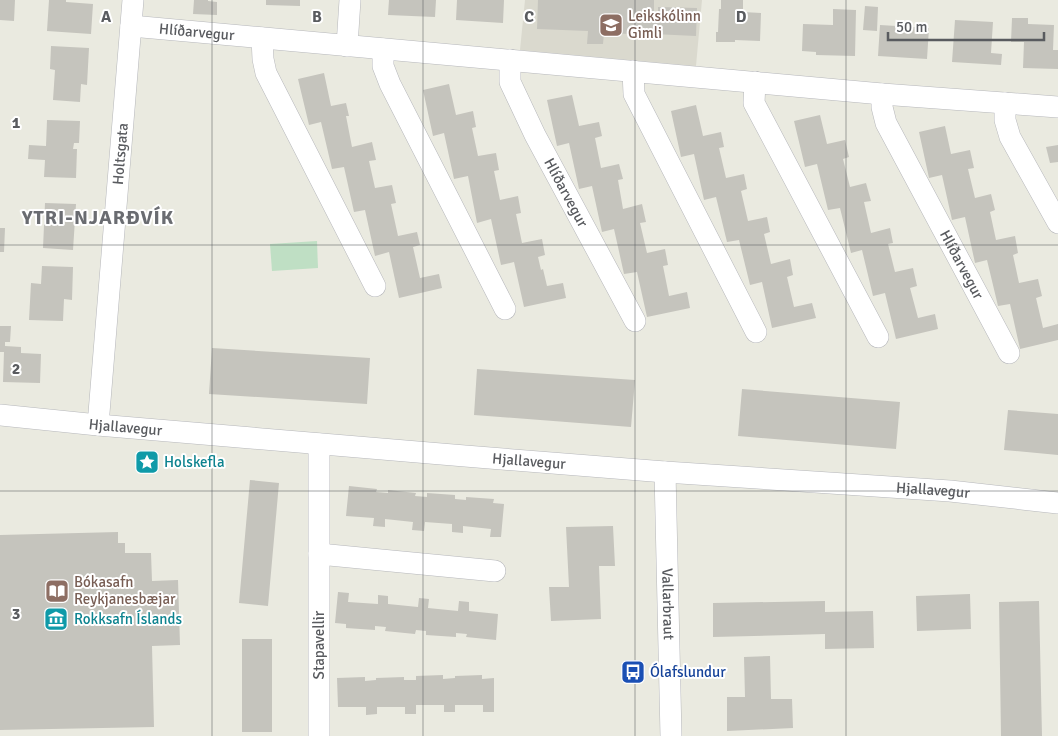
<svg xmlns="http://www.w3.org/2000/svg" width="1058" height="736" font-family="Signika,sans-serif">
<rect width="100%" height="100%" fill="#eaeae0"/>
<path fill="#dad9ce" d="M 525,0 L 702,0 L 696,66 L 520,50 Z"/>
<path fill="#bfdfc4" d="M 317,241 L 318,268 L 272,271 L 270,244 Z"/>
<path fill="#c5c4bd" d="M 0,0 L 15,0 L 14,21 L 0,20 Z
M 49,0 L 66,0 L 66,2 L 93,4 L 91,34 L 47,31 Z
M 194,0 L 208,0 L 208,1 L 217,2 L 217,15 L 193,14 Z
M 266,0 L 300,0 L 300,6 L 266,5 Z
M 389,0 L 436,0 L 435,17 L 388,15 Z
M 457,0 L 504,0 L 503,23 L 456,20 Z
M 538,0 L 654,0 L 654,12 L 658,13 L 658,7 L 697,8 L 696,36 L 653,34 L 652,40 L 631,39 L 631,34 L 604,33 L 603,44 L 587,44 L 588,31 L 537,29 Z
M 721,0 L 743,0 L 743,12 L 761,13 L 760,41 L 735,40 L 735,42 L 716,42 L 716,32 L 718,32 L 719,9 L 721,9 Z
M 865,6 L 878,7 L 877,31 L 863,30 Z
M 833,9 L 856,10 L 855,56 L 816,55 L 816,52 L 802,51 L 803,24 L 833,25 Z
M 1012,18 L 1028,18 L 1028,24 L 1054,25 L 1053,50 L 1058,50 L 1058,69 L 1023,68 L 1024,42 L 1011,42 Z
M 955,20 L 993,22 L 991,53 L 1002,54 L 1001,65 L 952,62 Z
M 880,25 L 929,28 L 927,59 L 878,56 Z
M 51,46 L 89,48 L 87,85 L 81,84 L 80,102 L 53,100 L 55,70 L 50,69 Z
M 324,73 L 331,106 L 346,103 L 349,116 L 346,116 L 352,147 L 372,142 L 376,160 L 369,161 L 375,188 L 392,185 L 396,203 L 391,204 L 398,236 L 417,232 L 420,245 L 413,247 L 420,278 L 439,274 L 442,288 L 399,298 L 389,252 L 375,256 L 365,210 L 354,212 L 344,167 L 332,169 L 321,122 L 309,125 L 298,79 Z
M 449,84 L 456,115 L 473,111 L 476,127 L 472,128 L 478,156 L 496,153 L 499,170 L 494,171 L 500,200 L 518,196 L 521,213 L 516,214 L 522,243 L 542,239 L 545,255 L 538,257 L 541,270 L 543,269 L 547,286 L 563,283 L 566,298 L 524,307 L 514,262 L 501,265 L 491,219 L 477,223 L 468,176 L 454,179 L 444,133 L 433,136 L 423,90 Z
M 572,95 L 579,126 L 599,122 L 602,136 L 595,138 L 601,168 L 619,164 L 623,179 L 618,180 L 623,209 L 642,204 L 646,222 L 640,223 L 647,253 L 665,249 L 668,265 L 663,266 L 669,296 L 687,292 L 690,308 L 647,317 L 637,272 L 624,274 L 614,229 L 602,232 L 592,186 L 579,189 L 569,143 L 557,146 L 547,100 Z
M 696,105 L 703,136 L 721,132 L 724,147 L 719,148 L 726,178 L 744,174 L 747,189 L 741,191 L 748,221 L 767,217 L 770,232 L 764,234 L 771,264 L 790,259 L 793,275 L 787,277 L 794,307 L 812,303 L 816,318 L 772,328 L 762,282 L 750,285 L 739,240 L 727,242 L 716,197 L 704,200 L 694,154 L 681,157 L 671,111 Z
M 820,115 L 827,144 L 845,140 L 849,157 L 843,159 L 850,187 L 866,183 L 871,201 L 864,202 L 871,233 L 890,228 L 893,243 L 888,244 L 895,272 L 913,268 L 917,286 L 910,288 L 918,318 L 935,314 L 938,329 L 896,339 L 885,293 L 873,296 L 862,250 L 851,253 L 840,208 L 828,210 L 817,164 L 805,167 L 794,121 Z
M 47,120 L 80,121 L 79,143 L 74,143 L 73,149 L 77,149 L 76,178 L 44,177 L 45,160 L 28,159 L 29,145 L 46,146 Z
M 945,126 L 951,154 L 970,150 L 974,168 L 968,169 L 975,198 L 991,194 L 995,210 L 990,212 L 996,240 L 1015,236 L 1018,253 L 1013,255 L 1019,283 L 1038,279 L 1042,296 L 1036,298 L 1043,328 L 1058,324 L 1058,340 L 1020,349 L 1010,304 L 998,306 L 987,260 L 975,263 L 965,217 L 952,220 L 942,175 L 929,178 L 919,132 Z
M 1058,145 L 1058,162 L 1050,163 L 1046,147 Z
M 45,203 L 76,204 L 73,250 L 43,248 Z
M 0,228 L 5,228 L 4,252 L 0,252 Z
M 42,266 L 73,267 L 72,300 L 64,299 L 63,321 L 29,320 L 31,283 L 41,284 Z
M 0,326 L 11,326 L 10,342 L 5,342 L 5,346 L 21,347 L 21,353 L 41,354 L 40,383 L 3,382 L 4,352 L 0,352 Z
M 212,348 L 370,358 L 367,404 L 209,394 Z
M 477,369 L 635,380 L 631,427 L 474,415 Z
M 742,389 L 900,402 L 896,449 L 738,436 Z
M 1008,410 L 1058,414 L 1058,455 L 1004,450 Z
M 250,480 L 279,483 L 268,606 L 239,603 Z
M 349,486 L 377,489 L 376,492 L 388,493 L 388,490 L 416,493 L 415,496 L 427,497 L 427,493 L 455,495 L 455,499 L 466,500 L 466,497 L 494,499 L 493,503 L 504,504 L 501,537 L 490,537 L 491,529 L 463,526 L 463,533 L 452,532 L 452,524 L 425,522 L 424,531 L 412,530 L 413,522 L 385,519 L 385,527 L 373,526 L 374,518 L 346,516 Z
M 613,526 L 615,566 L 599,566 L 601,619 L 551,621 L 549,587 L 569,587 L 566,527 Z
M 118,532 L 118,543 L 125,543 L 125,553 L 151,553 L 152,581 L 178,580 L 180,645 L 152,646 L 154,727 L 0,730 L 0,535 Z
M 338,592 L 349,593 L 348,602 L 378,604 L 378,595 L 388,596 L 388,604 L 418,607 L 419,598 L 429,599 L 428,608 L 458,611 L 459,601 L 469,602 L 469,611 L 498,614 L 496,640 L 466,637 L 467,634 L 456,633 L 456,637 L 426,635 L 426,631 L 416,630 L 415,634 L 385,631 L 386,627 L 375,626 L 375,630 L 346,628 L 346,624 L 335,623 Z
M 970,594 L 971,629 L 917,631 L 916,596 Z
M 825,601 L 825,612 L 873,611 L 874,648 L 825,649 L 825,634 L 713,637 L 713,603 Z
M 1039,601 L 1042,736 L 1001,736 L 999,602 Z
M 242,639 L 272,639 L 272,732 L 242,732 Z
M 770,656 L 771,699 L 792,699 L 793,728 L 727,731 L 727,697 L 745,697 L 744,657 Z
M 443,675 L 443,679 L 455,678 L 455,676 L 482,675 L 482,679 L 494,678 L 494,712 L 483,712 L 483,705 L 455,705 L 455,712 L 444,712 L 444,705 L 416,705 L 416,714 L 405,714 L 405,707 L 377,707 L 377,714 L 366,715 L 366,707 L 338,707 L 337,678 L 365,677 L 365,681 L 376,680 L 376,678 L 404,677 L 404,680 L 416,680 L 416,676 Z"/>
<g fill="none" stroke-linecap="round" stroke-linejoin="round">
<g stroke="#b6b7bb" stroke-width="22">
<g id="minor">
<path id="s1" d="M 131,26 L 882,94 L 1058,107"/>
<path d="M 262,38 L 263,59 L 266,73 L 375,286"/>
<path d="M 347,46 L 350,0"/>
<path d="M 383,49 L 383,66 L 390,84 L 505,309"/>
<path id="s2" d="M 510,60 L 510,82 L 535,135 L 635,321"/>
<path d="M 633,71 L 634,94 L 756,332"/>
<path d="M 755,82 L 754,103 L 878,337"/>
<path id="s3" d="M 882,94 L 882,107 L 886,123 L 1009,353"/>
<path d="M 1005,103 L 1005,120 L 1010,137 L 1058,223"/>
<path id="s4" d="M 0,415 L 98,425 L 465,456 L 665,472 L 950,491 L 1058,503"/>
<path id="s5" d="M 98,425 L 133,0"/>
<path id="s6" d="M 665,472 L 671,736"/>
<path d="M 319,554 L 495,571"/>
<path d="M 319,736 L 319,444"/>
</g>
</g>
<use href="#minor" stroke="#fff" stroke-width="21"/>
</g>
<path fill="none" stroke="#595b5f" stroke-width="1" stroke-opacity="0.55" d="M 212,0 L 212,736M 423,0 L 423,736M 635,0 L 635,736M 846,0 L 846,736M 0,245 L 1058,245M 0,491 L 1058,491"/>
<defs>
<g id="school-square" transform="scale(1.25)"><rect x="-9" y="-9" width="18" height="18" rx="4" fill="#8d6e63" stroke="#fff"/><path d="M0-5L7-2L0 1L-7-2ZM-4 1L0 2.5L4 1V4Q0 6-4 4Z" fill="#fff"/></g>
<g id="sight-square" transform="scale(1.25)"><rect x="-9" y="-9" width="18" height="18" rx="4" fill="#0f9aa8" stroke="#fff"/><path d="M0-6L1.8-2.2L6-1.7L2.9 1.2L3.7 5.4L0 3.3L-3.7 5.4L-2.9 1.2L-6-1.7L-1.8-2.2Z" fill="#fff"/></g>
<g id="library-square" transform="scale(1.25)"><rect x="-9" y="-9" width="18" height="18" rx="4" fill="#8d6e63" stroke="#fff"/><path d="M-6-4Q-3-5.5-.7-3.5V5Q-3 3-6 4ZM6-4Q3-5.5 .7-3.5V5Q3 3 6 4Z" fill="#fff"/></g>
<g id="museum-square" transform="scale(1.25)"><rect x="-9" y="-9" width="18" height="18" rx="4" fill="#0f9aa8" stroke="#fff"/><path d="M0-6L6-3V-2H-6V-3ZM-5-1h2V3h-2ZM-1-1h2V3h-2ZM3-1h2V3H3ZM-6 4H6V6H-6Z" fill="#fff"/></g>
<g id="bus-square" transform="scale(1.25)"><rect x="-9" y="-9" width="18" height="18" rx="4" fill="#1a4fb4" stroke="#fff"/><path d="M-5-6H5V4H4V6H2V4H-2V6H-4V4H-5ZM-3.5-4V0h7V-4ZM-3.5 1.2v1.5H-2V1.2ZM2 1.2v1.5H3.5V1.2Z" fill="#fff"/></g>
</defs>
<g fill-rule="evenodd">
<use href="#school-square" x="611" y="25"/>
<use href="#sight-square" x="147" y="462"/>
<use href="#library-square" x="57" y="591"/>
<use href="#museum-square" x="56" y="619"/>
<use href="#bus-square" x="633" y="672"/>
</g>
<g text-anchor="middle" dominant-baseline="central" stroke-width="4" stroke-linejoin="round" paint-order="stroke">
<g font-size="15" fill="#785e54" stroke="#fff" text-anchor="start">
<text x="628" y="16">Leikskólinn<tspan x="628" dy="17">Gimli</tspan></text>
<text x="74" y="582">Bókasafn<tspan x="74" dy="17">Reykjanesbæjar</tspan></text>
</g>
<g font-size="15" fill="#595b5f" stroke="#fff">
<text stroke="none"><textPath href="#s1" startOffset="66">Hlíðarvegur</textPath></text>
<text stroke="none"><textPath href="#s5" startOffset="272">Holtsgata</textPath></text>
<text stroke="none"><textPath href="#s2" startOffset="146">Hlíðarvegur</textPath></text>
<text stroke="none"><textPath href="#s3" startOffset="190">Hlíðarvegur</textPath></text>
<text stroke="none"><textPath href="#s4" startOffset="126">Hjallavegur</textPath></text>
<text stroke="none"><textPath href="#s4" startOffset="531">Hjallavegur</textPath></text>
<text stroke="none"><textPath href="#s4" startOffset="936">Hjallavegur</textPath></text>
<text stroke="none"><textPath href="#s6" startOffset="132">Vallarbraut</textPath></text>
<text transform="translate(319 645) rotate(-90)">Stapavellir</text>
</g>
<g font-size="15" fill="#0d838f" stroke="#fff" text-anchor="start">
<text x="164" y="462">Holskefla</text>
<text x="74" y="619">Rokksafn Íslands</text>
</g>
<g font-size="15" fill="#164399" stroke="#fff" text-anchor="start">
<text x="650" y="672">Ólafslundur</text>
</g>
<g font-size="20" font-weight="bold" letter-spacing="1" fill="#6a6c71" stroke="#fff">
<text x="98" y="217">YTRI-NJARÐVÍK</text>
</g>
</g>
<g font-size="16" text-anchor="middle" font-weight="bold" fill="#595b5f" stroke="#fff" stroke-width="4" stroke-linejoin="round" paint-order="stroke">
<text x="106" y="22">A</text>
<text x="317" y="22">B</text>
<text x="529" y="22">C</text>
<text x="741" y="22">D</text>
<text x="16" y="128">1</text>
<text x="16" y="374">2</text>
<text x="16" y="619">3</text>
</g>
<path d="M888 32v8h156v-8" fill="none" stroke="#595b5f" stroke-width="2.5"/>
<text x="896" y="32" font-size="15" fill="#595b5f" stroke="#ffffff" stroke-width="4" paint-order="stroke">50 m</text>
</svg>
